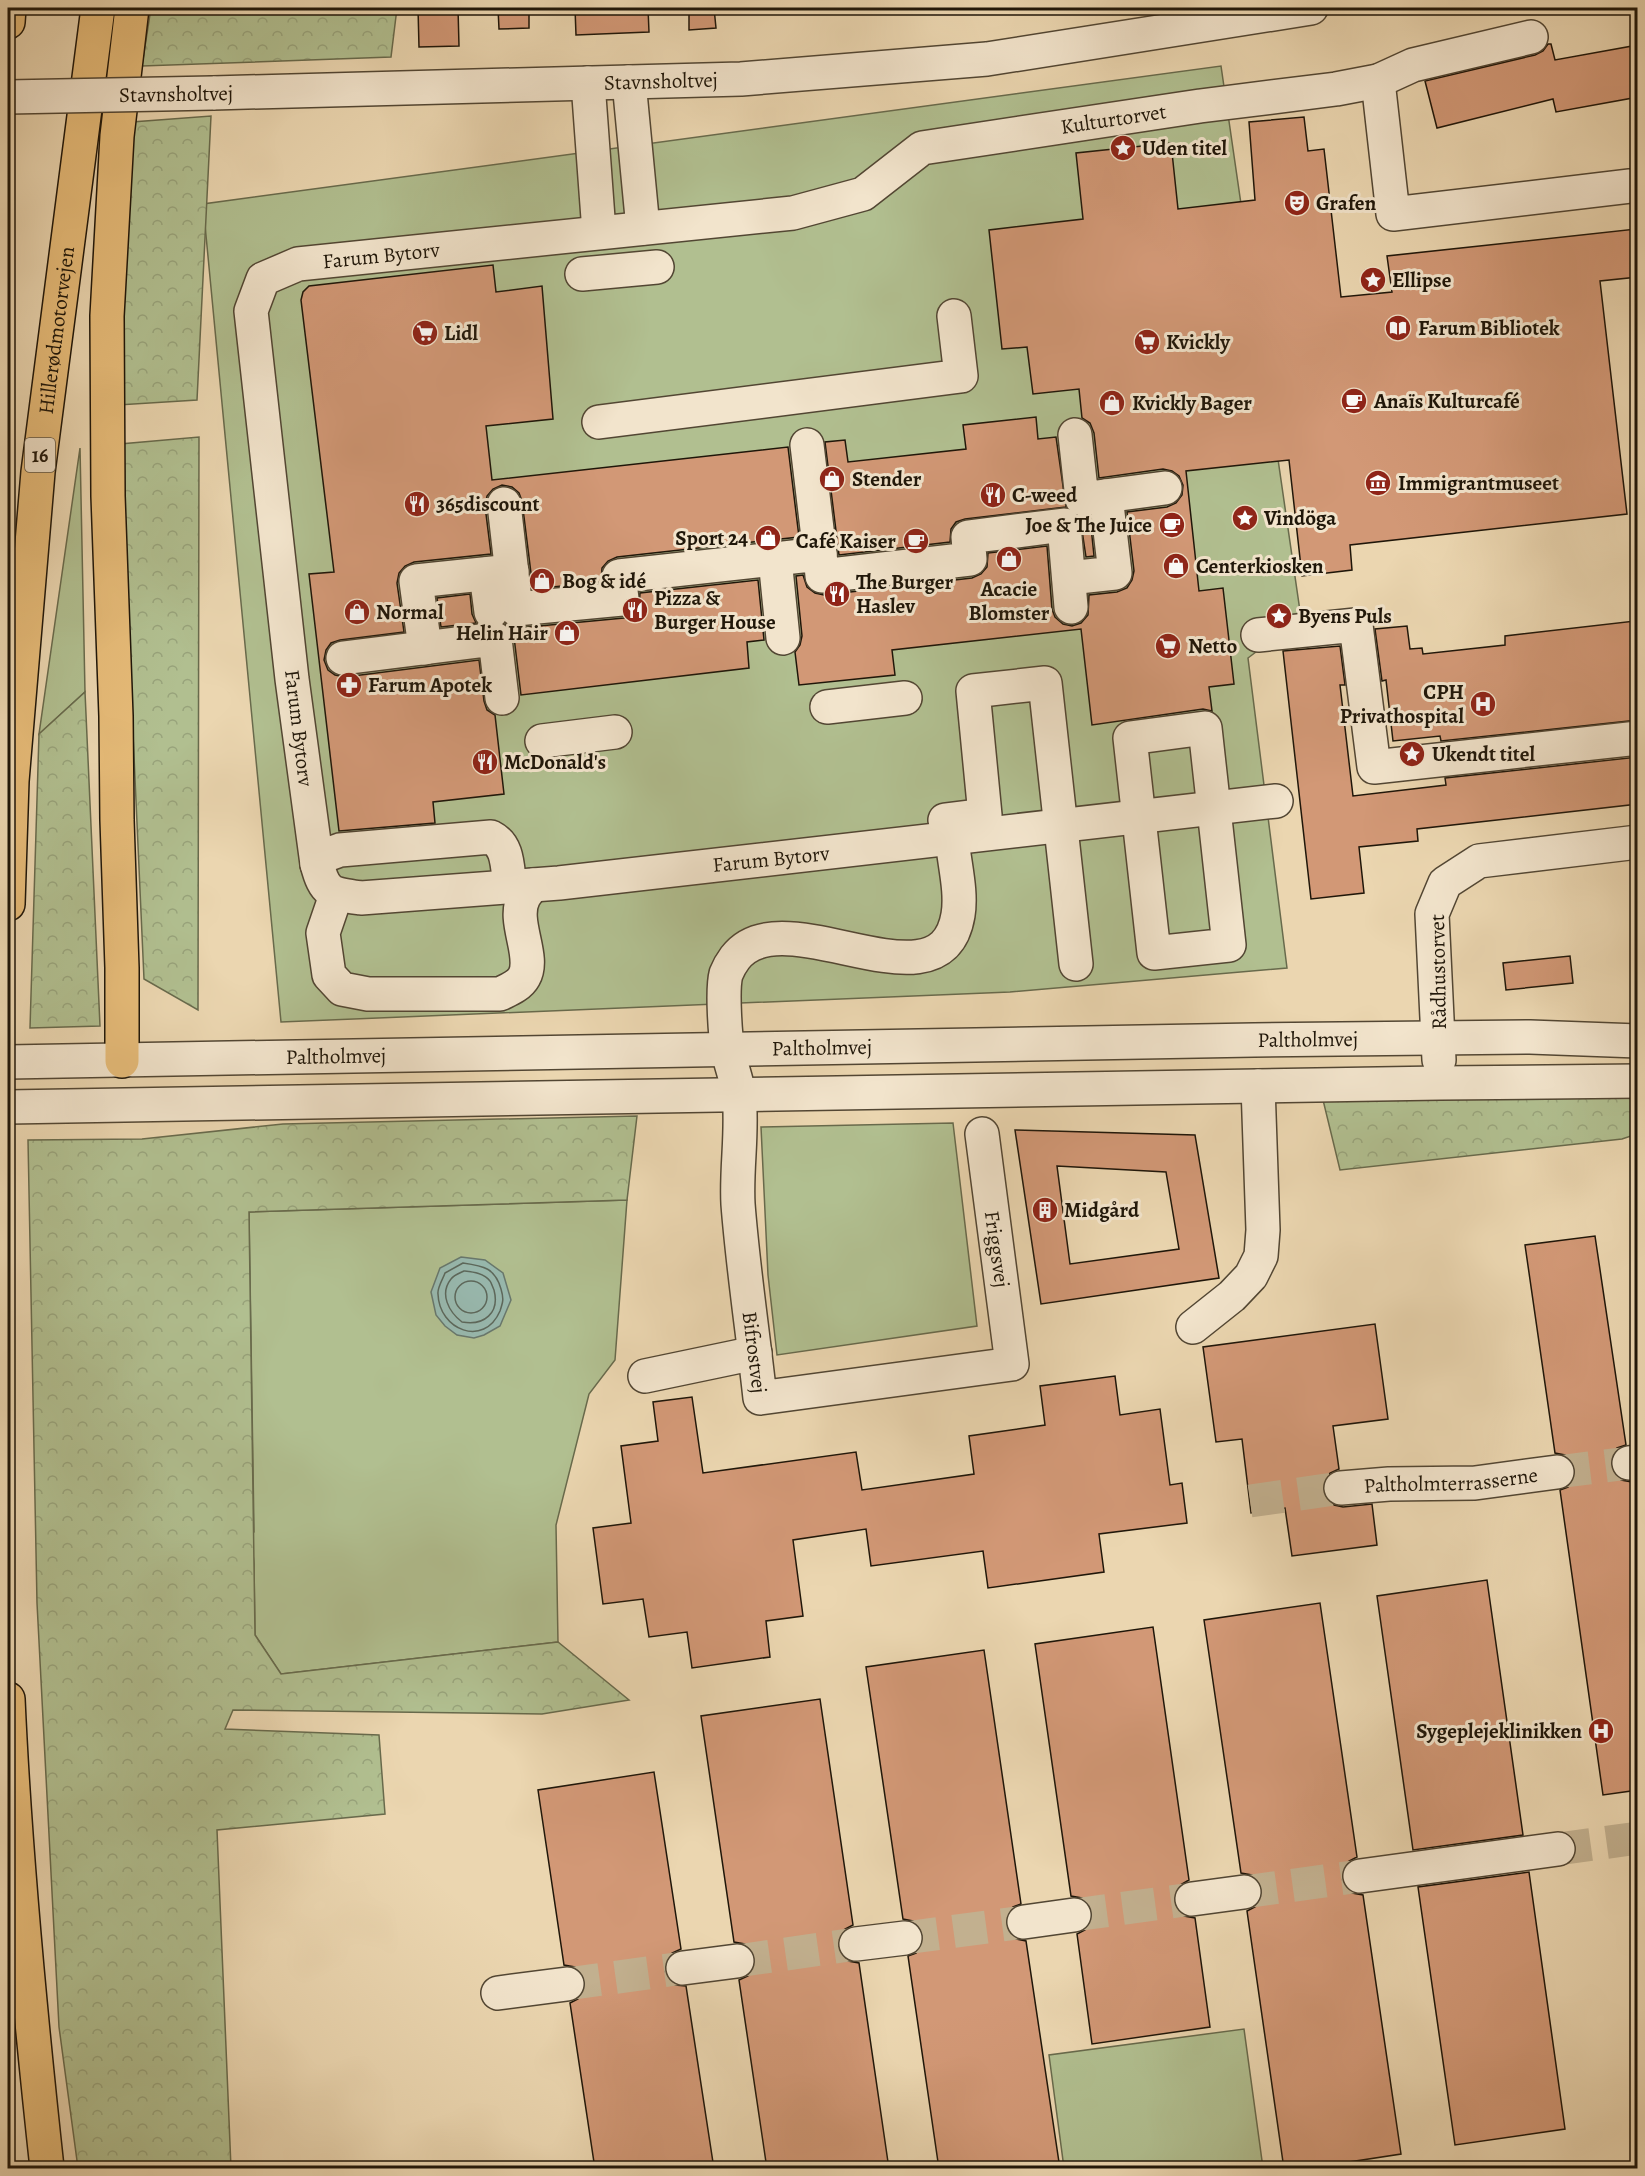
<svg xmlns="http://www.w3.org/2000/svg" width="1645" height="2176" font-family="Alegreya,serif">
<defs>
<pattern id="forest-crowns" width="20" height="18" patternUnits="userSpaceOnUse" patternTransform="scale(1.5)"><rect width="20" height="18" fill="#b1bf90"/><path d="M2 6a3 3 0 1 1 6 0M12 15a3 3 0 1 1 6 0" fill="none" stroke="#98a37b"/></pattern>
</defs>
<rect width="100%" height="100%" fill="#ebd6b0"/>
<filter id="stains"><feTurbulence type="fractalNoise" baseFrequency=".00333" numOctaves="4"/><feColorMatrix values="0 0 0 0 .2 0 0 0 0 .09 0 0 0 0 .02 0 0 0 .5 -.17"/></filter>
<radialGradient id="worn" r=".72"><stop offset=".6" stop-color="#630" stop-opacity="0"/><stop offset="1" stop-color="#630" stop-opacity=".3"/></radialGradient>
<path fill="#b1bf90" stroke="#686a4c" stroke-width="1.5" d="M 1221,66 L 1301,618 L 1248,658 L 1287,968 L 1010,992 L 281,1022 L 203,204 Z
M 80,448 L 85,692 L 39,734 Z
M 953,1123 L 977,1326 L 777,1355 L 768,1275 L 761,1127 Z
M 627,1200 L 615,1360 L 589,1394 L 556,1525 L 558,1642 L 281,1674 L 255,1635 L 254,1563 L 251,1535 L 254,1532 L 249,1212 Z
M 1244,2029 L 1263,2168 L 1064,2168 L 1049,2055 Z"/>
<path fill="url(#forest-crowns)" stroke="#686a4c" stroke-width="1.5" d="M 151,8 L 397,8 L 391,57 L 142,66 Z
M 211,116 L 197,400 L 118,405 L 132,122 Z
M 199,437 L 198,1010 L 144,979 L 120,444 Z
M 85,692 L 100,1026 L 30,1028 L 39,734 Z
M 1574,1094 L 1637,1099 L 1637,1134 L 1622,1139 L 1340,1170 L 1323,1100 Z
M 637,1116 L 627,1200 L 249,1212 L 255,1635 L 281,1674 L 558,1642 L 629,1700 L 542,1714 L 233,1710 L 225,1729 L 379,1735 L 385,1814 L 217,1830 L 231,2168 L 78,2168 L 59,2027 L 37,1603 L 28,1140 L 142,1139 L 283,1124 Z"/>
<path fill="#98b9af" stroke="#68786d" stroke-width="1.5" d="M 461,1257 L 485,1260 L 503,1273 L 511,1300 L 500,1326 L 484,1335 L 474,1338 L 457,1335 L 445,1326 L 436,1315 L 431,1292 L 440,1268 Z"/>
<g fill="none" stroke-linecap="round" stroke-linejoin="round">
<path stroke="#5c685c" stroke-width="1.5" d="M 463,1263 C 484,1266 495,1268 501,1289 C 504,1299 503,1302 500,1311 C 484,1348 439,1330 438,1294 C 437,1288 443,1279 445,1273 Z
M 464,1271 C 473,1272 484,1273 490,1281 C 491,1282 493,1288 494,1290 C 500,1313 484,1326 462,1322 C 449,1312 439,1294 451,1279 C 454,1275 460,1273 464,1271 Z
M455 1297a16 16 0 1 1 32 0a16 16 0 1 1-32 0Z"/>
</g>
<path fill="#d29876" stroke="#1f1609" stroke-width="1.5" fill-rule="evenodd" d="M 418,8 L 458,8 L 459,46 L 419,47 Z
M 498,8 L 529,8 L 529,28 L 499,29 Z
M 575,8 L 648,8 L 649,32 L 576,35 Z
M 689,8 L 714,8 L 716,28 L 689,30 Z
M 1548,44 L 1551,44 L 1555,60 L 1638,45 L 1638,97 L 1556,112 L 1553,99 L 1437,128 L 1425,81 L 1535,55 L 1543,51 Z
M 1304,117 L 1308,151 L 1324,149 L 1341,297 L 1392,292 L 1387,256 L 1636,229 L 1638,277 L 1600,281 L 1627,514 L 1350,545 L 1352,570 L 1302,576 L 1289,460 L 1186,471 L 1199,591 L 1223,588 L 1234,684 L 1209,687 L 1212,711 L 1203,709 L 1092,725 L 1081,629 L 892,650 L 895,675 L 799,685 L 795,652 L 800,645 L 802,636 L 796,576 L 803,575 L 807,587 L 815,593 L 824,595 L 972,578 L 981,574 L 987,567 L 988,553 L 1047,546 L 1052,609 L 1055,617 L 1063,624 L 1072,626 L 1081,623 L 1088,615 L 1089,595 L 1117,592 L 1127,588 L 1132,580 L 1134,571 L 1127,512 L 1167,507 L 1176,503 L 1182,495 L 1183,485 L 1179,476 L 1172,471 L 1163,469 L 1099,478 L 1094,433 L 1090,423 L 1082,418 L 1079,389 L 1033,394 L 1027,347 L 1002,349 L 989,230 L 1083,219 L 1076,153 L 1171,143 L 1178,209 L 1255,200 L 1249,122 Z
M 493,265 L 496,292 L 542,286 L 553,419 L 486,426 L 492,480 L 788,447 L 799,537 L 617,557 L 608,561 L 602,568 L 601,582 L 533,589 L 522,501 L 519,493 L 512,487 L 502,485 L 493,489 L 487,496 L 485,506 L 491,554 L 414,562 L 405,566 L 399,573 L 397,583 L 404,632 L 340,640 L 331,643 L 326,650 L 324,660 L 328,670 L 335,675 L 345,677 L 479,660 L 484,701 L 487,710 L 495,715 L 504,794 L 433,802 L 435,823 L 339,831 L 309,574 L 334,572 L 301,300 L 303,292 L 309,286 Z
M 1036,417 L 1038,439 L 1056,437 L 1066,507 L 965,519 L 956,522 L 951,529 L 950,542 L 839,555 L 825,442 L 845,440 L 848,462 L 966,449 L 963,425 Z
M 1080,517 L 1090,517 L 1094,556 L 1086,557 Z
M 758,580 L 764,640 L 747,642 L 749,668 L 521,695 L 514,637 L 510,628 L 505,624 L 518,628 L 624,618 L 633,614 L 639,607 L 640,593 Z
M 470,594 L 472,614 L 476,623 L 441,627 L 437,598 Z
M 1635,621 L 1636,627 L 1638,627 L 1638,720 L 1441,741 L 1440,736 L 1393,741 L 1386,680 L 1382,681 L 1375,629 L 1407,626 L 1410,649 L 1422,648 L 1423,654 L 1505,645 L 1505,636 Z
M 1340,646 L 1345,685 L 1340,685 L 1353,796 L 1446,785 L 1445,778 L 1638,757 L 1638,804 L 1417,829 L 1418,841 L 1359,847 L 1364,893 L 1311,899 L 1283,651 Z
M 1570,956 L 1573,983 L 1506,990 L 1503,963 Z
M 1015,1130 L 1195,1135 L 1219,1278 L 1041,1304 ZM 1057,1166 L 1166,1172 L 1179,1249 L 1070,1264 Z
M 1595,1236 L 1626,1445 L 1617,1448 L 1612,1455 L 1611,1466 L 1614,1474 L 1621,1480 L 1632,1482 L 1638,1526 L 1638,1790 L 1603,1795 L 1560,1490 L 1568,1487 L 1574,1480 L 1575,1469 L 1571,1460 L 1565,1455 L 1555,1453 L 1525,1245 Z
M 1375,1324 L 1388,1419 L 1333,1426 L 1339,1469 L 1330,1473 L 1324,1481 L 1322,1489 L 1326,1499 L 1334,1505 L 1343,1507 L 1372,1504 L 1377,1545 L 1292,1556 L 1285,1508 L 1251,1513 L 1242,1439 L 1216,1442 L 1203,1347 Z
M 1115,1376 L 1120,1415 L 1160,1409 L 1170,1485 L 1182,1483 L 1187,1523 L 1099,1534 L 1104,1572 L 988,1588 L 983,1551 L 871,1566 L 866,1529 L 793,1540 L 803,1616 L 766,1621 L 770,1657 L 692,1668 L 687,1632 L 649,1637 L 643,1599 L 603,1604 L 593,1528 L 631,1523 L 621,1446 L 658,1441 L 653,1402 L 692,1397 L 703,1473 L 856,1452 L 862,1490 L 974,1474 L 969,1436 L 1045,1425 L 1040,1386 Z
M 1487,1580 L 1523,1835 L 1413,1850 L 1377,1596 Z
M 1320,1603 L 1357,1857 L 1349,1861 L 1343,1868 L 1342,1879 L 1346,1888 L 1352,1893 L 1363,1895 L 1401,2154 L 1303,2169 L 1284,2169 L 1247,1911 L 1255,1907 L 1261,1900 L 1262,1889 L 1258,1880 L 1252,1875 L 1241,1873 L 1204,1620 Z
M 1153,1627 L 1189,1880 L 1180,1885 L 1175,1891 L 1174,1902 L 1178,1911 L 1184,1916 L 1195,1918 L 1210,2027 L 1092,2044 L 1077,1934 L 1085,1930 L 1091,1923 L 1092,1912 L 1088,1903 L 1082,1898 L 1071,1896 L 1035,1644 Z
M 984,1650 L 1021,1904 L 1013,1907 L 1007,1914 L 1006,1925 L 1009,1933 L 1016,1939 L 1026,1941 L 1060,2169 L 939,2169 L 908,1956 L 916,1953 L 922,1946 L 923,1935 L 920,1927 L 913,1921 L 903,1919 L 866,1667 Z
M 820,1699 L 853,1925 L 845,1929 L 839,1936 L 838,1947 L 841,1955 L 848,1961 L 859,1963 L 889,2169 L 767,2169 L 739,1980 L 748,1976 L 754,1969 L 755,1958 L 752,1950 L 745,1944 L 734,1942 L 701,1716 Z
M 654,1772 L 681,1949 L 672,1953 L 666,1960 L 665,1971 L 669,1980 L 675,1985 L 686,1986 L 714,2169 L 595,2169 L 570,2003 L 578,1999 L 584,1992 L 585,1981 L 581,1972 L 575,1967 L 564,1965 L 538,1790 Z
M 1529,1872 L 1565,2129 L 1455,2145 L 1418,1887 Z"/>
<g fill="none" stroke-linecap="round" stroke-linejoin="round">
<path stroke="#c2b08f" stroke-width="33" stroke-dasharray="33 16" stroke-linecap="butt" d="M 1557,1472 L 1629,1463
M 1250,1501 L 1341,1488
M 1558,1849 L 1638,1838
M 1244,1892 L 1360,1876
M 1074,1915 L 1192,1899
M 905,1938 L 1024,1922
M 737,1961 L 856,1944
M 567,1984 L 683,1968"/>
<g stroke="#524633" stroke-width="36">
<g id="minor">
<path d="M 1378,81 L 1393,214 L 1630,186"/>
<path d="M 629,82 L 643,228"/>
<path d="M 588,83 L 599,232"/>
<path id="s1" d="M 213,93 L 741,79 L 987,59 L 1311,8"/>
<path d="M 582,274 L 657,267"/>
<path d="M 599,422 L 961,376 L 954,316"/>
<path d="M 1075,435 L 1082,499 L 1165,488"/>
<path d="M 807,445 L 820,554"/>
<path d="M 504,504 L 516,609 L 622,599 L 619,576 L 820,554 L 822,576 L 970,559 L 968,537 L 1064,525 L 1071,607"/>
<path d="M 775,559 L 783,638"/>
<path d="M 486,574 L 491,612"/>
<path d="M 1069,578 L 1115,573 L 1106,496"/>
<path d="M 1258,635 L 1356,625 L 1374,767 L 1638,738"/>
<path d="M 425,648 L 416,581 L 512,571"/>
<path d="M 343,658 L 495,639 L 502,698"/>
<path d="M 827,707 L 905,698"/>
<path d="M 1205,728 L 1229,945 L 1154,953 L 1130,738 Z"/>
<path d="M 542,741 L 615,732"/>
<path id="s2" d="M 1276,801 L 559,883 L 361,898 C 331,894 325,894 317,864 L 292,679 L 251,311 L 263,279 L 298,264 L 793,213 L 863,194 L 922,148 L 1200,106 L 1336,89 L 1378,81 L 1413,65 L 1531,37"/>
<path d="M 945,820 L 985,815 L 973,691 L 1045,683 L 1076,964"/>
<path id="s3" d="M 952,838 C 954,863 962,891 958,915 C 941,1017 783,894 735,958 C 732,962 728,969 726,974 C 722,989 725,1035 728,1051 C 731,1066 737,1080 739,1095 C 743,1131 736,1168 738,1204 C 743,1269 753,1333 760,1398 L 1012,1364 L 982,1134"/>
<path d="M 317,864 L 326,855 L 340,850 L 491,837 C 509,846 507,868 510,887"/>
<path d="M 336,895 L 323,933 L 329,975 L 342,989 L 368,994 L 500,994 C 508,990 519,986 524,977 C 536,956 511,921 524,897 C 526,893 530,889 533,885"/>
<path d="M 1439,1060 L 1432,914 L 1445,883 L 1479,861 L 1638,842"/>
<path id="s4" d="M 8,1062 L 1254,1040 L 1530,1037 L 1638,1041"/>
<path d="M 8,1107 L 1440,1083 L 1638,1081"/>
<path d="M 1193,1327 L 1232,1296 L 1251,1276 L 1261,1256 L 1263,1230 L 1258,1086"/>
<path d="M 645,1376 L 755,1353"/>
<path d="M 1629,1463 L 1638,1462"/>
<path id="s5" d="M 1341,1488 L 1389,1484 L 1475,1483 L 1557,1472"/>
<path d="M 1360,1876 L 1558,1849"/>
<path d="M 1192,1899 L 1244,1892"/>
<path d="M 1024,1922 L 1074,1915"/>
<path d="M 856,1944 L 905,1938"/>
<path d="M 683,1968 L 737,1961"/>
<path d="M 498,1993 L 567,1984"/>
</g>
</g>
<g stroke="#1f1609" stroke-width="36">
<g id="highway">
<path d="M 8,22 L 9,8"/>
<path id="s6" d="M 8,904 L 12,781 L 38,472 L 98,8"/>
<path d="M 122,1061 L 122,968 L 117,820 L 116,716 L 108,496 L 107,316 L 117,136 L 132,8"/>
<path d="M 8,1699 C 15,1856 30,2012 47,2168"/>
</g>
</g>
<use href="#minor" stroke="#f2e4cc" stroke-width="33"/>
<use href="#highway" stroke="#e6bb78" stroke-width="33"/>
<g stroke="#524633" stroke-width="36" stroke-linecap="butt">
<path id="minor-bridge" d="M 8,97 L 213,93"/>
</g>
<use href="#minor-bridge" stroke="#f2e4cc" stroke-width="33"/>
</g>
<defs>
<g id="sight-disc" transform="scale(1.35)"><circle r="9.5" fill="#8f2418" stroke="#f2e4cc"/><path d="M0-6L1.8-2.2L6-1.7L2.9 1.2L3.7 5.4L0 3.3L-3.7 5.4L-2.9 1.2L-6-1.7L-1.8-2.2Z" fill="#fff"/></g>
<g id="theatre-disc" transform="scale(1.35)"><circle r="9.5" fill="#8f2418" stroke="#f2e4cc"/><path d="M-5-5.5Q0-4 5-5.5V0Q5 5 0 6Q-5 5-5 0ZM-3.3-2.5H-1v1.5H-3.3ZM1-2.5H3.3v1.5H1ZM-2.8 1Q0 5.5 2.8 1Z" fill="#fff"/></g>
<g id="library-disc" transform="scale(1.35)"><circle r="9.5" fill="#8f2418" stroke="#f2e4cc"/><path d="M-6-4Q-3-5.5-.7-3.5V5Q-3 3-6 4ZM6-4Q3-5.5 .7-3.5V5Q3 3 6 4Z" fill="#fff"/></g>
<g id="supermarket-disc" transform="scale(1.35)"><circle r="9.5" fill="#8f2418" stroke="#f2e4cc"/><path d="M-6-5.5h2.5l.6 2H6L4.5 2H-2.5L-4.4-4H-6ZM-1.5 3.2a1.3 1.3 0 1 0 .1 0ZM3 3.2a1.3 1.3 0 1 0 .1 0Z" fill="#fff"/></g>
<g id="cafe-disc" transform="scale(1.35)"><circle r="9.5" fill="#8f2418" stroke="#f2e4cc"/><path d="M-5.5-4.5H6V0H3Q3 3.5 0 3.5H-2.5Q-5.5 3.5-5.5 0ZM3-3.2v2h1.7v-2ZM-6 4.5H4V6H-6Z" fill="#fff"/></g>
<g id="shop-disc" transform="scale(1.35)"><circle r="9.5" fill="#8f2418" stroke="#f2e4cc"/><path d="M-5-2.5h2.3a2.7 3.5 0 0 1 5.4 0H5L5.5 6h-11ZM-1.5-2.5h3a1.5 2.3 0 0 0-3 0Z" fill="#fff"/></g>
<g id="museum-disc" transform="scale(1.35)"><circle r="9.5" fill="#8f2418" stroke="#f2e4cc"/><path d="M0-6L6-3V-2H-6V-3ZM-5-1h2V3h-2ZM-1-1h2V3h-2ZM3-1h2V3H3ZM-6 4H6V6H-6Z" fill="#fff"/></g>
<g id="restaurant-disc" transform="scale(1.35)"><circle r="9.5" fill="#8f2418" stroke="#f2e4cc"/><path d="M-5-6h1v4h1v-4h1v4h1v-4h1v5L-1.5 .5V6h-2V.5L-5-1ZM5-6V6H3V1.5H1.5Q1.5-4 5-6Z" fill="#fff"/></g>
<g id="pharmacy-disc" transform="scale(1.35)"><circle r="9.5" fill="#8f2418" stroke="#f2e4cc"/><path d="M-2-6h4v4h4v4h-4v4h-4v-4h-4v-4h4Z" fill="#fff"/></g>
<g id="hospital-disc" transform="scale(1.35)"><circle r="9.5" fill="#8f2418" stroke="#f2e4cc"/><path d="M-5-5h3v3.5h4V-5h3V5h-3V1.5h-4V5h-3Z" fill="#fff"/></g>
<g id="building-disc" transform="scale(1.35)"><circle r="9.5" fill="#8f2418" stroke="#f2e4cc"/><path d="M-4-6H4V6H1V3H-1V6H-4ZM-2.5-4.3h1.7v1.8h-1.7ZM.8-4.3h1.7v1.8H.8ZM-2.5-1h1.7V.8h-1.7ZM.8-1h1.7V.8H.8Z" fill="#fff"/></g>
</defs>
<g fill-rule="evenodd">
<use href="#sight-disc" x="1123" y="148"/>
<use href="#theatre-disc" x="1297" y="203"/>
<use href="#sight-disc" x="1373" y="280"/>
<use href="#library-disc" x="1398" y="328"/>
<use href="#supermarket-disc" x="425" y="333"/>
<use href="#supermarket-disc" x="1147" y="342"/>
<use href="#cafe-disc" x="1354" y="401"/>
<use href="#shop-disc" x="1112" y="403"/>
<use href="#shop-disc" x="832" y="479"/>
<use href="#museum-disc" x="1378" y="483"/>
<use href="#restaurant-disc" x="993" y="495"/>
<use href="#restaurant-disc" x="417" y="504"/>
<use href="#sight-disc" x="1245" y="518"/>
<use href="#cafe-disc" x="1172" y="525"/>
<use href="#shop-disc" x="768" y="538"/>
<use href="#cafe-disc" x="916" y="541"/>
<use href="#shop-disc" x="1009" y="559"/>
<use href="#shop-disc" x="1176" y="566"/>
<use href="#shop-disc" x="542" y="581"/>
<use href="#restaurant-disc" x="837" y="594"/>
<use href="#restaurant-disc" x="635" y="610"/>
<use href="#shop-disc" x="357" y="612"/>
<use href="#sight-disc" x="1279" y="616"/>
<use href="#shop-disc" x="567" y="633"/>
<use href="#supermarket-disc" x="1168" y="646"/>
<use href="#pharmacy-disc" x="349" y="685"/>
<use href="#hospital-disc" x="1483" y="704"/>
<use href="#sight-disc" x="1412" y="754"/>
<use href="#restaurant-disc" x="485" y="762"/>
<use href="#building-disc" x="1045" y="1210"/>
<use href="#hospital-disc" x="1601" y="1731"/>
</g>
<g text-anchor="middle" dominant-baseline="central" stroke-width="6" stroke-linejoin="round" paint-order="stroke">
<rect fill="#f2e4cc" stroke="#5e5444" stroke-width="1.5" x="25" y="438" width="30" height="34" rx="4.5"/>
<g font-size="20" font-weight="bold" fill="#1f1609">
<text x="40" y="455">16</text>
</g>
<g font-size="21" fill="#1f1609" stroke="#f2e4cc">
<text stroke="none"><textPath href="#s1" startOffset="448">Stavnsholtvej</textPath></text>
<text transform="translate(176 94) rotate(-1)">Stavnsholtvej</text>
<text stroke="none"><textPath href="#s2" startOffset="2450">Kulturtorvet</textPath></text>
<text stroke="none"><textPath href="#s2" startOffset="1695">Farum Bytorv</textPath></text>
<text stroke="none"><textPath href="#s6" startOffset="576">Hillerødmotorvejen</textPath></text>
<text transform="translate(299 728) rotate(83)">Farum Bytorv</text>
<text transform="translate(771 859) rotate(-6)">Farum Bytorv</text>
<text transform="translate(1438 972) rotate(-91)">Rådhustorvet</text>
<text stroke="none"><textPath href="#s4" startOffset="1300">Paltholmvej</textPath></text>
<text stroke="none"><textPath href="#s4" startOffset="814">Paltholmvej</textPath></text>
<text stroke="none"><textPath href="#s4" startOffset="328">Paltholmvej</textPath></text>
<text transform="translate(997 1249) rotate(82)">Friggsvej</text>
<text stroke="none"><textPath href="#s3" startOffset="730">Bifrostvej</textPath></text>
<text stroke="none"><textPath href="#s5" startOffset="110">Paltholmterrasserne</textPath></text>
</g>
<g font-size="21" font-weight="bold" fill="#1f1609" stroke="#f2e4cc" text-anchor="start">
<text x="1142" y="148">Uden titel</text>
<text x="1316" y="203">Grafen</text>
<text x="1392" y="280">Ellipse</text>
<text x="1418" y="328">Farum Bibliotek</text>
<text x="444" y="333">Lidl</text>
<text x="1166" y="342">Kvickly</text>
<text x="1374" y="401">Anaïs Kulturcafé</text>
<text x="1132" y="403">Kvickly Bager</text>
<text x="852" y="479">Stender</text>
<text x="1398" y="483">Immigrantmuseet</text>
<text x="1012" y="495">C-weed</text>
<text x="436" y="504">365discount</text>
<text x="1264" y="518">Vindöga</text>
<text x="1152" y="525" text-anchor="end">Joe &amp; The Juice</text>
<text x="748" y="538" text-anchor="end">Sport 24</text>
<text x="896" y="541" text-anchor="end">Café Kaiser</text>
<text x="1196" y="566">Centerkiosken</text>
<text x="562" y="581">Bog &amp; idé</text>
<text x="856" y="582">The Burger<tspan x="856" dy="24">Haslev</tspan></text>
<text x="1009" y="589" text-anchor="middle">Acacie<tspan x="1009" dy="24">Blomster</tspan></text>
<text x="654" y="598">Pizza &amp;<tspan x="654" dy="24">Burger House</tspan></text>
<text x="376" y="612">Normal</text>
<text x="1298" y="616">Byens Puls</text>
<text x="548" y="633" text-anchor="end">Helin Hair</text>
<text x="1188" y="646">Netto</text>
<text x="368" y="685">Farum Apotek</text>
<text x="1464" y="692" text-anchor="end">CPH<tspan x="1464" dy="24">Privathospital</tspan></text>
<text x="1432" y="754">Ukendt titel</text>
<text x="504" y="762">McDonald's</text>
<text x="1064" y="1210">Midgård</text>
<text x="1582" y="1731" text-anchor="end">Sygeplejeklinikken</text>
</g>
</g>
<rect width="1645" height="2176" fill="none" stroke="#ebd6b0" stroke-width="30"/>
<rect x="9" y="9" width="1627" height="2158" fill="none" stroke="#1f1609" stroke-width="3"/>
<rect x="15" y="15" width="1615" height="2146" fill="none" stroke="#1f1609" stroke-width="1.5"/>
<rect width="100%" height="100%" filter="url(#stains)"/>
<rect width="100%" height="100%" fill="url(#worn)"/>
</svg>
